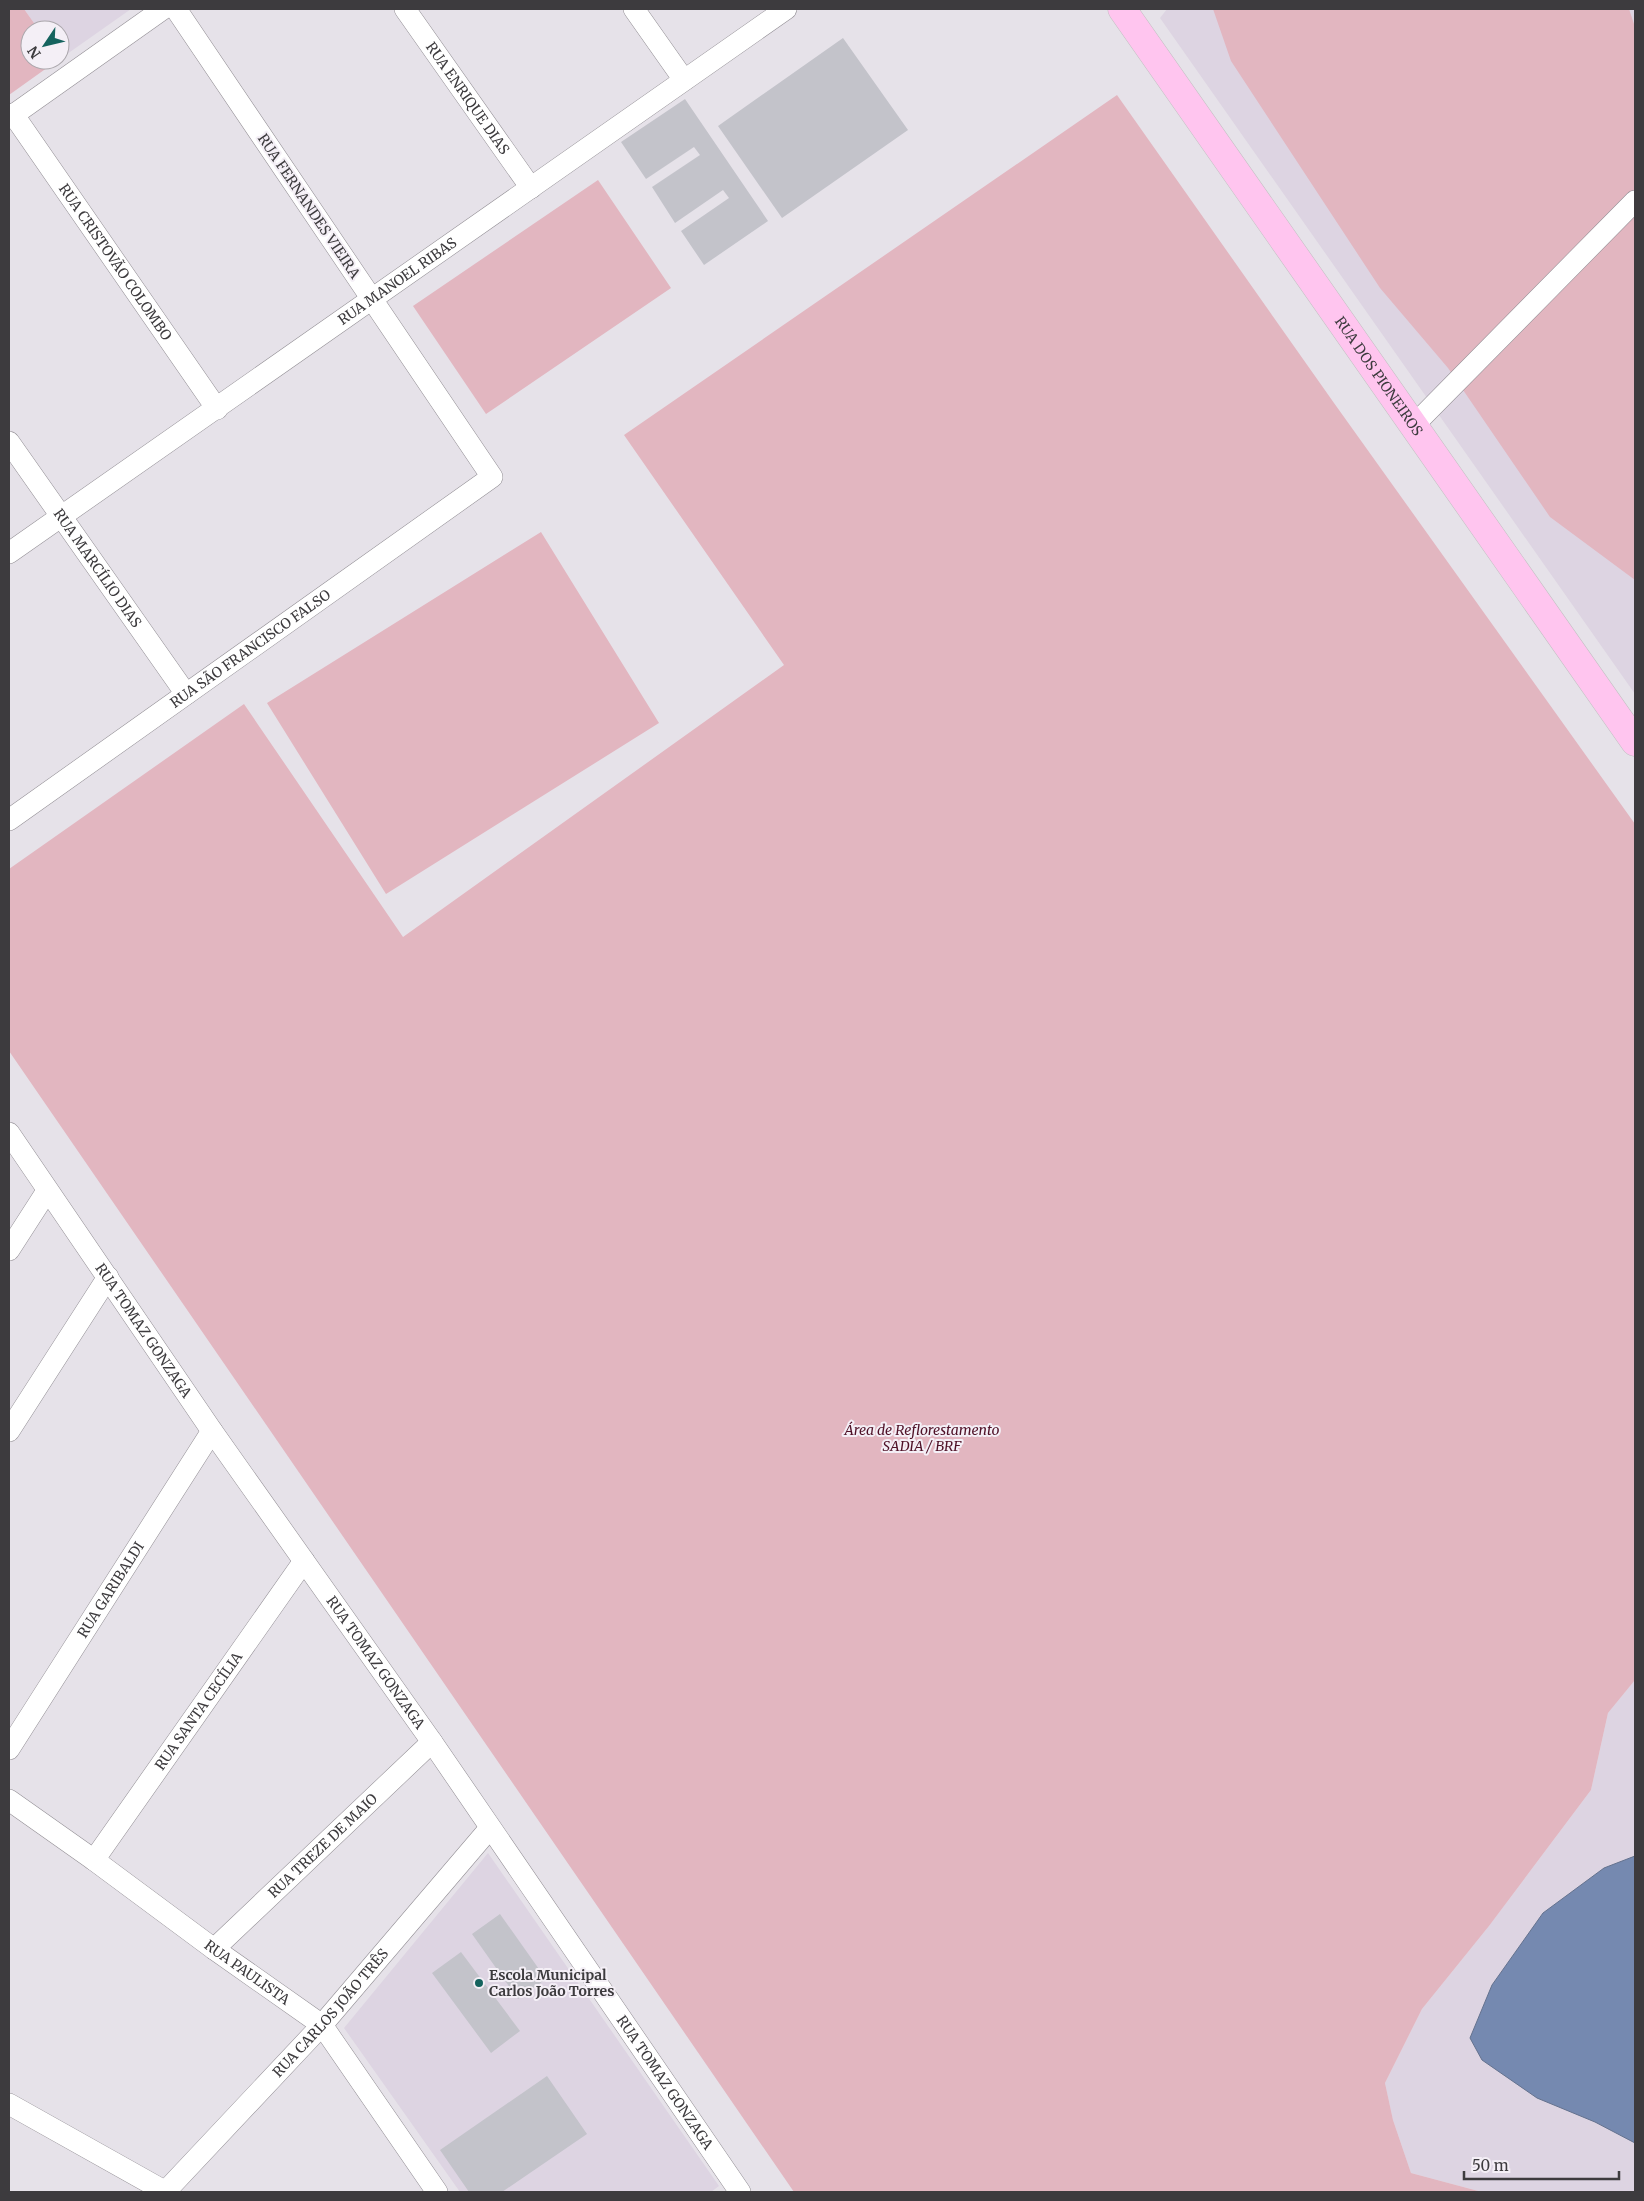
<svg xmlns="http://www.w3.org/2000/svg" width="1644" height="2201" font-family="Merriweather,serif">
<rect width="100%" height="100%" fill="#e6e2e9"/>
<path fill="#ddd4e2" d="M 24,9 L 131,9 L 60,59 L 60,30 L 39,30 Z
M 1167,9 L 1635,9 L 1635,694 L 1160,18 Z
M 1635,1680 L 1635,2192 L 1482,2192 L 1411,2173 L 1393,2120 L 1385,2083 L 1422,2009 L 1489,1926 L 1591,1790 L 1608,1713 Z
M 488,1853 L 719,2186 L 711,2192 L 460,2192 L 344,2028 Z"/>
<path fill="#e2b6c0" d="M 9,9 L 24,9 L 39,30 L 30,30 L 30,60 L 58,60 L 9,95 Z
M 1213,9 L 1629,9 L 1635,27 L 1635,580 L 1550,517 L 1448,368 L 1380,288 L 1231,61 Z
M 1117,95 L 1334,403 L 1635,824 L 1635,1680 L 1608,1713 L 1591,1790 L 1489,1926 L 1422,2009 L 1385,2083 L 1393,2120 L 1411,2173 L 1482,2192 L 794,2192 L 9,1051 L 9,869 L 244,704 L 403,937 L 784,665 L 624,435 Z
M 598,180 L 671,288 L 486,414 L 413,306 Z
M 541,532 L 659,723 L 386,894 L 267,703 Z"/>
<path fill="#7589b0" stroke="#64728e" d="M 1635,1856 L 1635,2143 L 1595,2122 L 1537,2098 L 1482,2060 L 1470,2038 L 1492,1985 L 1543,1913 L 1604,1868 Z"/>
<path fill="#c3c3ca" d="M 843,38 L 908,130 L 782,218 L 718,126 Z
M 685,99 L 768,221 L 704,265 L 681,231 L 729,198 L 723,190 L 675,223 L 652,187 L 700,155 L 694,147 L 646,179 L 621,142 Z
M 500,1914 L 546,1979 L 518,1999 L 472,1934 Z
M 461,1952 L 520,2031 L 491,2053 L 432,1973 Z
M 547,2076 L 587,2134 L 502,2192 L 469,2192 L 440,2150 Z"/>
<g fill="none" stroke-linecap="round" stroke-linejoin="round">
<g stroke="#928e94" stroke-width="22">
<g id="minor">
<path id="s1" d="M 405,9 L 531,188"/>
<path d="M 634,9 L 684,80"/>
<path id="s2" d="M 13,114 L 217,409"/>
<path d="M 9,118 L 163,9"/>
<path d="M 1414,425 L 1635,201"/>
<path id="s3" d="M 9,442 L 186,694"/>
<path id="s4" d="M 9,553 L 786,9"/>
<path id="s5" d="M 9,820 L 492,477 L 176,9"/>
<path id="s6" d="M 9,1133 L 212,1431 L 432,1742 L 740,2192"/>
<path d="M 9,1250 L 47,1191"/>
<path d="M 9,1431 L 108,1277"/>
<path id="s7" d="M 9,1749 L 212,1431"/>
<path id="s8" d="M 9,1800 L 94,1860 L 214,1949 L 322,2025 L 437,2192"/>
<path id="s9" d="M 94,1860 L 304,1561"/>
<path id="s10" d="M 214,1949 L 432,1742"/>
<path d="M 9,2104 L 166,2192"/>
<path id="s11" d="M 165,2192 L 322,2025 L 490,1828"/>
</g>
</g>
<g stroke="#c1c0c1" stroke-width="29">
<g id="major">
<path id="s12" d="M 1122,9 L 1635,742"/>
</g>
</g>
<use href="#minor" stroke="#fff" stroke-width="21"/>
<use href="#major" stroke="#ffc5ef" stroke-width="28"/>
</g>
<circle fill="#15635e" stroke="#f4eff6" stroke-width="2" cx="479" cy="1983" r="5"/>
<g text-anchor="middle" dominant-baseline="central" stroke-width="4" stroke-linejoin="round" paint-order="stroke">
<g font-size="14" fill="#3d3b3e" stroke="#f4eff6">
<text stroke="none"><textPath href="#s1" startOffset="109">RUA ENRIQUE DIAS</textPath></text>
<text transform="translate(309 206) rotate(56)">RUA FERNANDES VIEIRA</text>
<text stroke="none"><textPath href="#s2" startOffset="180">RUA CRISTOVÃO COLOMBO</textPath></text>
<text stroke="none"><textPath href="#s4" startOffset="474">RUA MANOEL RIBAS</textPath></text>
<text stroke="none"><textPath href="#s12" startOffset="448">RUA DOS PIONEIROS</textPath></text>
<text stroke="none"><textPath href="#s3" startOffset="154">RUA MARCÍLIO DIAS</textPath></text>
<text stroke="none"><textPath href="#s5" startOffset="296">RUA SÃO FRANCISCO FALSO</textPath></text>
<text stroke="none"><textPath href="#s6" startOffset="239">RUA TOMAZ GONZAGA</textPath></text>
<text stroke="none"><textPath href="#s7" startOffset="189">RUA GARIBALDI</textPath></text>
<text stroke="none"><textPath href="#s6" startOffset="644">RUA TOMAZ GONZAGA</textPath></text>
<text stroke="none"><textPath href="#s9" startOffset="182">RUA SANTA CECÍLIA</textPath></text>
<text stroke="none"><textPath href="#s10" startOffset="150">RUA TREZE DE MAIO</textPath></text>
<text stroke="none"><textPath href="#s8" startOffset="294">RUA PAULISTA</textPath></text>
<text stroke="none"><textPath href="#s11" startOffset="244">RUA CARLOS JOÃO TRÊS</textPath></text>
<text stroke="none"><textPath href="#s6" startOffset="1154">RUA TOMAZ GONZAGA</textPath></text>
</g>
<g font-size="14" font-style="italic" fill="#4f1127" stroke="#f4eff6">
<text x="922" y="1430">Área de Reflorestamento<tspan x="922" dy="16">SADIA / BRF</tspan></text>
</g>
<g font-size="14" font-weight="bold" fill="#3d3b3e" stroke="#f4eff6" text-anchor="start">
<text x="489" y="1975">Escola Municipal<tspan x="489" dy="16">Carlos João Torres</tspan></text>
</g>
</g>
<rect width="1644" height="2201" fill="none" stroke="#3d3b3e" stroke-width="20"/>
<g transform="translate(45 45) rotate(235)"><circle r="24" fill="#f4eff6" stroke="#aba7ac"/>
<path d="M0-4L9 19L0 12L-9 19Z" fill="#15635e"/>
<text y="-8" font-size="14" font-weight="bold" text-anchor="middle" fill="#3d3b3e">N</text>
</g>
<path d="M1464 2171v8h155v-8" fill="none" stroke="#3d3b3e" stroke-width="2.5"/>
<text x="1472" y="2171" font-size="15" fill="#3d3b3e" stroke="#f4eff6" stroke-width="4" paint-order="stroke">50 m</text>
</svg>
